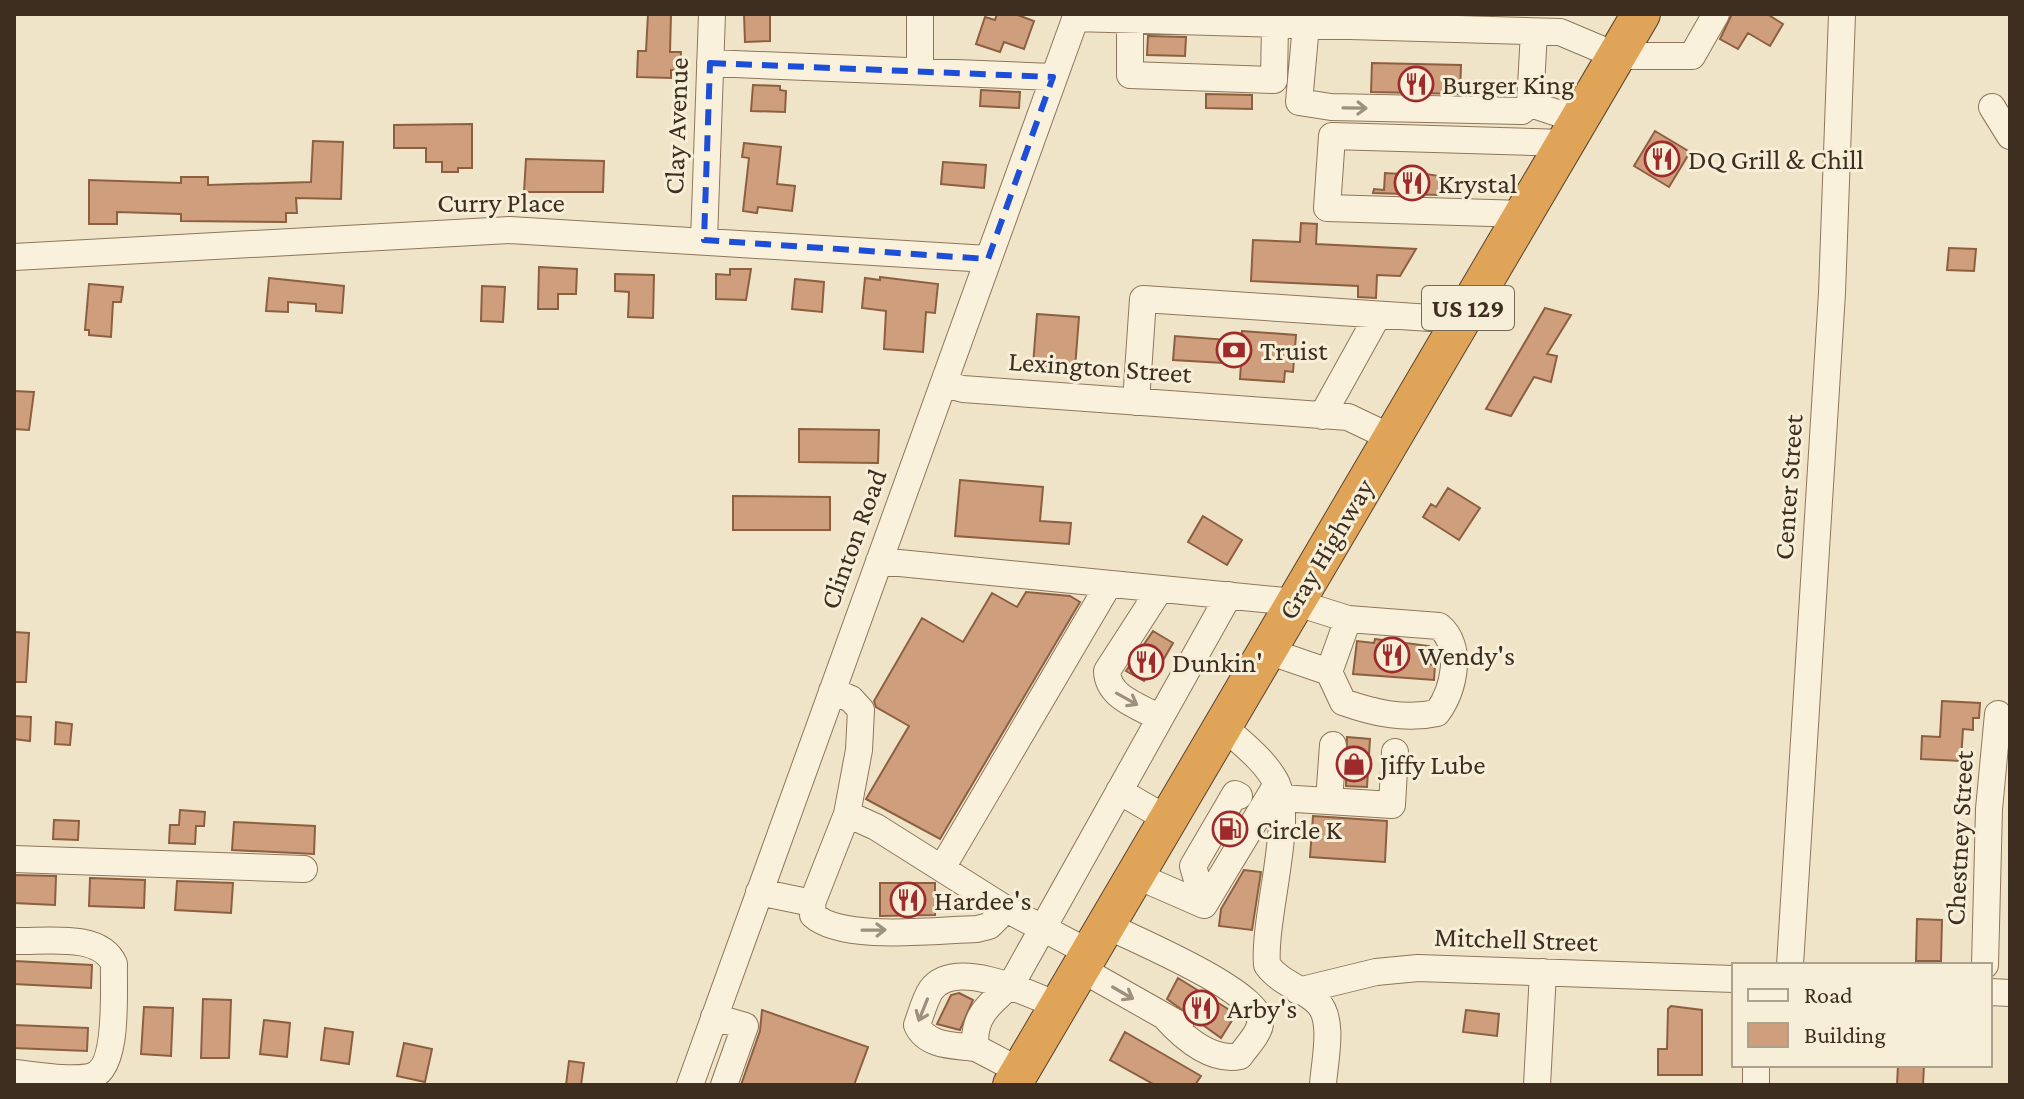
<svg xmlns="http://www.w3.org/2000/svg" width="2024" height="1099" font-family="'Crimson Pro',serif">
<rect width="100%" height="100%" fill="#f0e4c8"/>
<path fill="#cf9f7d" stroke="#8d5f41" stroke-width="2" d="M 648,14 L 671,14 L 670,52 L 681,52 L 680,70 L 671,70 L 671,78 L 637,77 L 638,51 L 646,51 Z
M 744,14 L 770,14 L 770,41 L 745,42 Z
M 997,14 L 1015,14 L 1034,21 L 1024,49 L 1004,42 L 1000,52 L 976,44 L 985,17 L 995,20 Z
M 1732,14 L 1767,14 L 1783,24 L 1770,46 L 1748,33 L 1738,49 L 1720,39 Z
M 1148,36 L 1186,37 L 1185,56 L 1147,55 Z
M 1372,63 L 1461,65 L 1460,94 L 1371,92 Z
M 753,85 L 780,86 L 780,90 L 786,91 L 785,112 L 751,111 Z
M 981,90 L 1020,92 L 1019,108 L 980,106 Z
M 1206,94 L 1252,95 L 1252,109 L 1206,108 Z
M 472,124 L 472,168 L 458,168 L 458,172 L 442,172 L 442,162 L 426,162 L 426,148 L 394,148 L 394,125 Z
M 1655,131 L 1690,152 L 1669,187 L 1634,166 Z
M 313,141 L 343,142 L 341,199 L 296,198 L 297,213 L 286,213 L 286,222 L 181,221 L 181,214 L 117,212 L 117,224 L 89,224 L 89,180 L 181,183 L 181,177 L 208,177 L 208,185 L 311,182 Z
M 744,143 L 781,147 L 777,184 L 795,186 L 792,211 L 758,207 L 757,213 L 743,211 L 749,158 L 742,157 Z
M 526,159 L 604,161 L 603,192 L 524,192 Z
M 943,162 L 986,165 L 984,188 L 941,184 Z
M 1401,170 L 1439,176 L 1439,195 L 1373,193 L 1374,189 L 1384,190 L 1385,173 L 1401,174 Z
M 1301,223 L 1317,224 L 1316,244 L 1416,249 L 1400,276 L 1377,275 L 1376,298 L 1358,297 L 1358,286 L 1251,281 L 1253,240 L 1300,242 Z
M 1949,248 L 1976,249 L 1974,271 L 1947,270 Z
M 539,267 L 577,269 L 576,294 L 558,294 L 558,309 L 538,309 Z
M 730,269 L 751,269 L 746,300 L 716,299 L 716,274 L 730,275 Z
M 615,274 L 654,275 L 653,318 L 628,317 L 629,292 L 615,291 Z
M 880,277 L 938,284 L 935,313 L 926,312 L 923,352 L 884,349 L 886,311 L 862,308 L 865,278 L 880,280 Z
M 269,278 L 344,286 L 342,313 L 316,311 L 316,304 L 288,302 L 288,312 L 266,311 Z
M 795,279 L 824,282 L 822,312 L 792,309 Z
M 89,284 L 123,287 L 121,302 L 113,302 L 111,337 L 89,335 L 89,330 L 85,330 Z
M 482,286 L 505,287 L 503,322 L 481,321 Z
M 1545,308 L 1571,315 L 1547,354 L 1557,356 L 1551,382 L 1534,377 L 1511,416 L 1486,409 Z
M 1037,314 L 1079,317 L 1075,368 L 1033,365 Z
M 1242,331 L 1296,335 L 1293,372 L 1285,371 L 1284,382 L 1240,379 L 1241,364 L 1173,360 L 1175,336 L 1241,341 Z
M 14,391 L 34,392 L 29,430 L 14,429 Z
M 799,429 L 879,430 L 878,463 L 799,462 Z
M 960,480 L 1043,487 L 1040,521 L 1071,523 L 1069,544 L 955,536 Z
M 1448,488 L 1480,508 L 1459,540 L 1423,517 L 1431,504 L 1436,507 Z
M 733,496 L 830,497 L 830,530 L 733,530 Z
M 1203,516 L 1242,540 L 1227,565 L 1188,542 Z
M 1026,592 L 1070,596 L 1080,602 L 940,839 L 866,799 L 909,726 L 876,707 L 874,701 L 922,618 L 963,642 L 992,593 L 1017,607 Z
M 1153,631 L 1173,643 L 1154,676 L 1149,673 L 1144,681 L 1126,671 Z
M 14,632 L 29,633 L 26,682 L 14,682 Z
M 1375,639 L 1429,646 L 1427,664 L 1435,665 L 1434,680 L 1353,674 L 1357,641 L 1374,643 Z
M 1942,701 L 1980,703 L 1979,718 L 1973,718 L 1973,730 L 1963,729 L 1961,761 L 1921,759 L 1922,736 L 1940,737 Z
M 14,716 L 31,717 L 30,741 L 14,739 Z
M 56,722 L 72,724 L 70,745 L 55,744 Z
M 1347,737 L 1370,739 L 1367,787 L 1346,786 Z
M 180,810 L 205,812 L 204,826 L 196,826 L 195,844 L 169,843 L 170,825 L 179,825 Z
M 1313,816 L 1387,821 L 1385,862 L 1310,857 Z
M 54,820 L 79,821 L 78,840 L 53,839 Z
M 234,822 L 315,826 L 314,854 L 232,850 Z
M 1244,870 L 1261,872 L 1252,930 L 1219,926 L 1221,909 Z
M 14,875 L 56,876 L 55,905 L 14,903 Z
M 90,878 L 145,880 L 144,908 L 89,906 Z
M 177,881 L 233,883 L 231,913 L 175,910 Z
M 880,883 L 935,883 L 935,915 L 880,916 Z
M 1917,919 L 1942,920 L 1941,961 L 1916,961 Z
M 14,961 L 92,965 L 91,988 L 14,984 Z
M 1178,978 L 1236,1014 L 1221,1038 L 1167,999 Z
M 959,993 L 973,1000 L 960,1030 L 937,1024 L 951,995 Z
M 203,999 L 231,1000 L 229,1058 L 201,1058 Z
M 1671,1006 L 1702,1010 L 1702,1075 L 1658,1075 L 1658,1049 L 1667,1049 L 1668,1009 Z
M 144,1007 L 173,1008 L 171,1056 L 141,1054 Z
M 762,1010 L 868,1047 L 854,1085 L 741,1085 L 760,1031 Z
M 1466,1010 L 1499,1014 L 1497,1036 L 1463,1032 Z
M 264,1020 L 290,1023 L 287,1057 L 260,1054 Z
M 14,1025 L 88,1028 L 87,1051 L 14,1048 Z
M 325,1028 L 353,1032 L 349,1064 L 321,1060 Z
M 1125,1032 L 1201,1076 L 1195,1085 L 1155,1085 L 1110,1060 Z
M 404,1043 L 432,1049 L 425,1082 L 397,1076 Z
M 569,1061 L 584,1063 L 581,1085 L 566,1085 Z
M 1898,1065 L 1924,1065 L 1923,1085 L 1897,1085 Z"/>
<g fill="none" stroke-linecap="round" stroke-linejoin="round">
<g stroke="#8d765c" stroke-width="28">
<path id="minor" d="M 1075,18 L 1560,32 L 1617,56 L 1692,56 L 1716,14
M 1130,19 L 1130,75 L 1274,80 L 1275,24
M 1306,25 L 1299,102 L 1331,107 L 1522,111 L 1530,104
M 710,63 L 1053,77
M 920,71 L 920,14
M 1530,104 L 1534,32
M 1530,104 L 1579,120
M 1992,107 L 2010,136
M 1524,214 L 1327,208 L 1332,136 L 1565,143
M 704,240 L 712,14
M 14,257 L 510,230 L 988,259
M 944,384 L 963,389 L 1348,417 L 1392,438
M 1136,402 L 1143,299 L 1461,320
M 1322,416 L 1378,315
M 879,561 L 1294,602 L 1348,619 L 1439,626 C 1464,646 1454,690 1437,713 C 1405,720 1374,713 1343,702 L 1329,672 L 1265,650
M 1160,589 L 1107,671 C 1108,698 1139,706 1160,718
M 1329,672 L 1348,619
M 832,691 L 851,699 L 861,710 L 859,750 L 847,814
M 1221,724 C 1240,742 1264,759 1276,782 C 1295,819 1263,918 1267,965 C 1281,984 1303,988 1318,1003 C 1335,1020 1324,1064 1323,1085
M 1119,791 L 1167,819
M 1280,798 L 1392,805 L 1395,752
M 1329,801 L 1333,745
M 14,859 L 304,869
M 942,868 L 1109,584
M 1135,875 L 1204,905 L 1277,784
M 759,892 L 812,903
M 1204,905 L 1193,866 L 1235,794 L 1239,796
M 1006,909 L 989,926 L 977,929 C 937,930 842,942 813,915 L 812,903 L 847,814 L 876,827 L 1006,909 L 1090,953
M 1106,925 C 1133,939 1265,993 1260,1024 C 1259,1034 1246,1047 1240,1056 C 1211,1062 1184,1038 1165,1017
M 14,941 C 44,942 100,932 114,964 C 113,990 120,1072 89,1077 C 66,1081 37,1075 14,1073
M 1790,965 L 1832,293 L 1842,14
M 1985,965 L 1989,809 L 1998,714
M 1081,969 L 1180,1025
M 1298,991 L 1376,972 L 1418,968 L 1734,979
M 1990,992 L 2010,993
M 714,1017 L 745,1026 L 724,1085
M 976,1048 C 955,1045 927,1047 917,1025 C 921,1014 925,999 931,990 C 955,957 1031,994 1058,1006
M 1020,1071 L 976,1048 C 971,1018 990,1003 1011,985 L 1229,595
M 690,1085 L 1077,14
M 1537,1085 L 1543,972
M 1756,1085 L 1756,1065"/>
</g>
<g stroke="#5b4430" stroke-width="40">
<path id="highway" d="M 1012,1085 L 1641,14"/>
</g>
<use href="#minor" stroke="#faf1dc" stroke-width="26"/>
<use href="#highway" stroke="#e0a458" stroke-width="38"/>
</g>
<defs><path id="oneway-shaft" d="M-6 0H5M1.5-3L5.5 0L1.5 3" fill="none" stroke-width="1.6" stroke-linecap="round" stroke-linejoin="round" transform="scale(2)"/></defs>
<g stroke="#9c907e">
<use href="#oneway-shaft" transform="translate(1355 108) rotate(1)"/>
<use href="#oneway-shaft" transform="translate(1127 699) rotate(29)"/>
<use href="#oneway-shaft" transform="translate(874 930) rotate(-1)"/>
<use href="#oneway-shaft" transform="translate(1123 993) rotate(30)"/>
<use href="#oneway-shaft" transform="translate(923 1010) rotate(112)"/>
</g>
<path fill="none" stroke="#1d4ed8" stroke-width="6" stroke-dasharray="16 10" stroke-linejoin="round" d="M 710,63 L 1053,77 L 988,259 L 704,240 Z"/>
<defs>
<g id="restaurant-ring" transform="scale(1.8)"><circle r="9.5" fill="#f7eed8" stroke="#9e2a2b" stroke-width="1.5"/><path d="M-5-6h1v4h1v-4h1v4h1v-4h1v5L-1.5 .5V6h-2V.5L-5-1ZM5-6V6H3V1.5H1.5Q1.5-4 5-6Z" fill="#9e2a2b"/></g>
<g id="bank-ring" transform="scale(1.8)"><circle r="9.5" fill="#f7eed8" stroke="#9e2a2b" stroke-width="1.5"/><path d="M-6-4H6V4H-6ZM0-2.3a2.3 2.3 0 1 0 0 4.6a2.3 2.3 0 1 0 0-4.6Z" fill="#9e2a2b"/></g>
<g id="shop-ring" transform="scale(1.8)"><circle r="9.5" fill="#f7eed8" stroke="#9e2a2b" stroke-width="1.5"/><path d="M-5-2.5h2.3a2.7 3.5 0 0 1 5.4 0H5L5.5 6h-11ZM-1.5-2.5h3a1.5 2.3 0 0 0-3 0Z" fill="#9e2a2b"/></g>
<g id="fuel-ring" transform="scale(1.8)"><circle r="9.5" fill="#f7eed8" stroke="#9e2a2b" stroke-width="1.5"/><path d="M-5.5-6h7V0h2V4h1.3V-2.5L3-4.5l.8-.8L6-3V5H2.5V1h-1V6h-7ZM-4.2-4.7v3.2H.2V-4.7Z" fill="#9e2a2b"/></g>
</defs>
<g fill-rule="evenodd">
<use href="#restaurant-ring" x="1416" y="84"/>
<use href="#restaurant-ring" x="1662" y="159"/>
<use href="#restaurant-ring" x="1412" y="183"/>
<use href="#bank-ring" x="1234" y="350"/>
<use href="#restaurant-ring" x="1392" y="655"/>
<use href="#restaurant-ring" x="1146" y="662"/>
<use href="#shop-ring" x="1354" y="764"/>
<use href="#fuel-ring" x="1230" y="829"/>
<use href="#restaurant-ring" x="908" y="900"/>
<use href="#restaurant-ring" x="1201" y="1008"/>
</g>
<g text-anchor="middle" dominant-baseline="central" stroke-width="6" stroke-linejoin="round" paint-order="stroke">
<rect fill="#f7eed8" stroke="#756857" stroke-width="2" x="1422" y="286" width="92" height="44" rx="6"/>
<g font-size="26" font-weight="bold" fill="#3d2e20">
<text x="1468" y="308">US 129</text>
</g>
<g font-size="28" fill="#3d2e20" stroke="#f7eed8" text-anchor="start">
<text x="1442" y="84">Burger King</text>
<text x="1688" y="159">DQ Grill &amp; Chill</text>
<text x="1438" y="183">Krystal</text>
<text x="1260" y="350">Truist</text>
<text x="1418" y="655">Wendy's</text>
<text x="1172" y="662">Dunkin'</text>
<text x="1380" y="764">Jiffy Lube</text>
<text x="1256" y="829">Circle K</text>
<text x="934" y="900">Hardee's</text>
<text x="1227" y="1008">Arby's</text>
</g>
<g font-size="28" fill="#3d2e20" stroke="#f7eed8">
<text transform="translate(676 126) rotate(-88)">Clay Avenue</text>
<text x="501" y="202">Curry Place</text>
<text transform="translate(1100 367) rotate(4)">Lexington Street</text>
<text transform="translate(1788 487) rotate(-86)">Center Street</text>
<text transform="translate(853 539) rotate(-70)">Clinton Road</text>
<text transform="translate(1326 549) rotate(-59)">Gray Highway</text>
<text transform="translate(1959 838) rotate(-87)">Chestney Street</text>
<text transform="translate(1516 939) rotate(2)">Mitchell Street</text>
</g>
</g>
<rect width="2024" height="1099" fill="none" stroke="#3d2e20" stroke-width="32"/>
<rect x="1732" y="963" width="260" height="104" fill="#f7eed8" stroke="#ada18e" stroke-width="2"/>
<rect x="1748" y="989" width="40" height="12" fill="#faf1dc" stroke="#ada18e" stroke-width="2"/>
<text x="1804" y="1003" font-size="24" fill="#3d2e20">Road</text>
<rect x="1748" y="1023" width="40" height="24" fill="#cf9f7d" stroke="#ada18e" stroke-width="2"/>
<text x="1804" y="1043" font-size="24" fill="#3d2e20">Building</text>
</svg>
